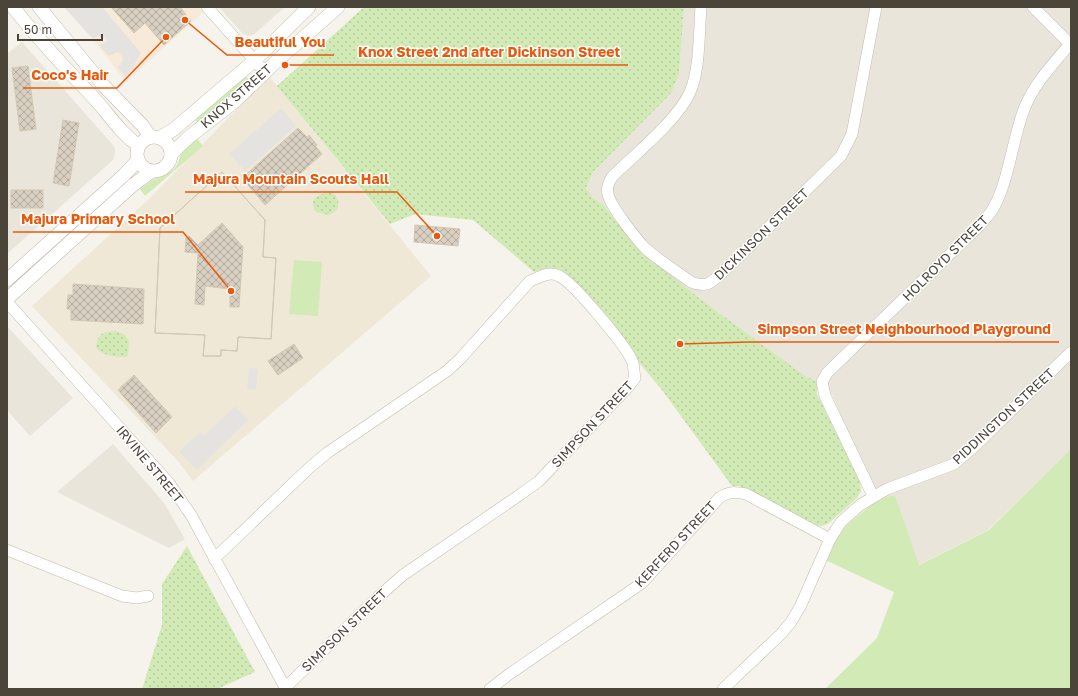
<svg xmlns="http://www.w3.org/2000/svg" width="1078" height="696" font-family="'Golos Text',sans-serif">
<defs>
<pattern id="park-dots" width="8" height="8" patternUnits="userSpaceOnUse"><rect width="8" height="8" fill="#d2eab5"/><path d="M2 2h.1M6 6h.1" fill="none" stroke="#b6ca9c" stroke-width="1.8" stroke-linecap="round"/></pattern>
<pattern id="building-cross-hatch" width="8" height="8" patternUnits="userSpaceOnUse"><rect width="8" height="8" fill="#d8cfc1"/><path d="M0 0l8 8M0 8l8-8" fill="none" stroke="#b1aa9e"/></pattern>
</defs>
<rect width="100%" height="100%" fill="#f6f3ec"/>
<path fill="#eae5da" d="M 219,7 L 285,7 L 253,35 L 248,36 L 242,33 Z
M 684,7 L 1071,7 L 1071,449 L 988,530 L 918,565 L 895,495 L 878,499 L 831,393 L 818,382 L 804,375 L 699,298 L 638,248 L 603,205 L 592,197 L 586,188 L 593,172 L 679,74 Z
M 22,42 L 112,144 L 115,148 L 115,153 L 113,160 L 7,254 L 7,54 Z
M 7,326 L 73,398 L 30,436 L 7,410 Z
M 113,444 L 164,503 L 185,539 L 169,548 L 57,492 Z"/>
<path fill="#f7ead8" d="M 64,7 L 199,7 L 203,12 L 126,82 L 92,38 Z"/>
<path fill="#efe8d6" d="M 269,76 L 431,276 L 193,481 L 178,461 L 32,306 L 150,198 Z"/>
<path fill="#d2eab5" d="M 244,75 L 249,79 L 248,83 L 199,124 L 194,119 Z
M 195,136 L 203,146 L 145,196 L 140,189 L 154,179 L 167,174 L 173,170 L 177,165 L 182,151 Z
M 294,260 L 322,262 L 318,316 L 289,314 Z
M 1071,449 L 1071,689 L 825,689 L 877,638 L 894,592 L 825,560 L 840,531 L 878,499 L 895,495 L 919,565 L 989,530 Z"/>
<path fill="url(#park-dots)" d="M 364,7 L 684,7 L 679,74 L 671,93 L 593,172 L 586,188 L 592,197 L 603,205 L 638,248 L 699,298 L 804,375 L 818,382 L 817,394 L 860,481 L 861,491 L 857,498 L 829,523 C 824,526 821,526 815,525 L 749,490 L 739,486 L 732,486 L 662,390 L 562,271 L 548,268 L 534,272 L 473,220 L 415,214 L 390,224 L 277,86 Z
M 329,192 C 338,194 340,201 337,210 L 329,215 L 316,212 C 308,199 317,195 329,192 Z
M 115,331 L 124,334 L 129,341 L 128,356 C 121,359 99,355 96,347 C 96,345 97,343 97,341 C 101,332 105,332 115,331 Z
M 187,546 L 255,672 L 217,689 L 142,689 L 162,625 L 162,584 Z"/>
<path fill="#e5e3e0" d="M 64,7 L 102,7 L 141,53 L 132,69 L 125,76 L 117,67 L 121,64 L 123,59 L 121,55 L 118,52 L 109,56 L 99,45 L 108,41 L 103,35 L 92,38 Z
M 281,108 L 296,126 L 245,171 L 229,154 Z
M 249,368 L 258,369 L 256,390 L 247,389 Z
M 235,406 L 248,420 L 197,470 L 179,452 L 200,432 L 204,436 Z"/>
<path fill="url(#building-cross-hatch)" stroke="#d3c7b4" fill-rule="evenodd" d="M 111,7 L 180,7 L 191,21 L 164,45 L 145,23 L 134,33 Z
M 28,66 L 36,129 L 20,131 L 12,68 Z
M 63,120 L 79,123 L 69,186 L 53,183 Z
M 298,128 L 307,137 L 309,135 L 317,145 L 315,146 L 322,154 L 265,205 L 242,178 Z
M 222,172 L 265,220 L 263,257 L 276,258 L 271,339 L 238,337 L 237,351 L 221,350 L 221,356 L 203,356 L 205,335 L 155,333 L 160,228 ZM 222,223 L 243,247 L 239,307 L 230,307 L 230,289 L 205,286 L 204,305 L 195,304 L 198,253 L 185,252 L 186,238 L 189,236 L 198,245 Z
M 222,172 L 265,220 L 263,257 L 276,258 L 271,339 L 238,337 L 237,351 L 221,350 L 221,356 L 203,356 L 205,335 L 155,333 L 160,228 Z
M 11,190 L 43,190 L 43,208 L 11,208 Z
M 415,225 L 460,229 L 458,246 L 414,242 Z
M 73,284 L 144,289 L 143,324 L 71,320 L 71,309 L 67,309 L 68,295 L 73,295 Z
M 294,344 L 303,358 L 278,375 L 268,361 Z
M 134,375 L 172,417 L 156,433 L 118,390 Z"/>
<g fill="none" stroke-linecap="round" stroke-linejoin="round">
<g stroke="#c2bbae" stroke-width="12">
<path id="minor" d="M 207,7 L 265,72
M 701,7 C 699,31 700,70 690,92 C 678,120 635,154 612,177 C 609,182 606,188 608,194 C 610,206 637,240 646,249 C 660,261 676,271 691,282 C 707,289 713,281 724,271 L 841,156 L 852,134 L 876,7
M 1033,7 L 1071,45
M 7,302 L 169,483 L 191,515 L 286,689
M 873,496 L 825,396 L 822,382 L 827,373 L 981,224 C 984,220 988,216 991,212 C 1008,186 1012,142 1023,112 C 1032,86 1052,65 1070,44
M 7,550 L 122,596 L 137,598 L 148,596
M 214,559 L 309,468 L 327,453 L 447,371 L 460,359 L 530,281 C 540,277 549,271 559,276 C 573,282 628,348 633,363 C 634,368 634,374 635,378 L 628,387 L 539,481 L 521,494 L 403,575 L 377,598 L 285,688
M 490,689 L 508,675 L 642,583 L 719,498 C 729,491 735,492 746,494 L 830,539
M 723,689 L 781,634 L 791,622 L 800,607 L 830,539 L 841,522 L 860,505 L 887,489 L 954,464 L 976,445 L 1071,352"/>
</g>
<g stroke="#c2bbae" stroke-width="14">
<path id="tertiary" d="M 13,7 C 38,39 65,68 93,97 C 108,113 120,133 139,146
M 39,7 L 104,86 L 143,126 L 150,137
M137 154a17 17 0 1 1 34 0a17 17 0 1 1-34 0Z
M 159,138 L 173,130 L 255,60 L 309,7
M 171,154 L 189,137 L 234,102 L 279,59 L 338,7
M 7,280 L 124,175 L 138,160
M 7,299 L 133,185 L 152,171"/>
</g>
<use href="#minor" stroke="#fff" stroke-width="11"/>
<use href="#tertiary" stroke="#fff" stroke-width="13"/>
</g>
<g text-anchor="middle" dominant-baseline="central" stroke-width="3" stroke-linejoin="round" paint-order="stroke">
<g font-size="13" fill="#4b4439" stroke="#fff">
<text transform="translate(236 96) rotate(-41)">KNOX STREET</text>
<text transform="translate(761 234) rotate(-44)">DICKINSON STREET</text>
<text transform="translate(945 258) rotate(-45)">HOLROYD STREET</text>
<text transform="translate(1003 416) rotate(-43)">PIDDINGTON STREET</text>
<text transform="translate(592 424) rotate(-47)">SIMPSON STREET</text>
<text transform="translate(150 464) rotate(50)">IRVINE STREET</text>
<text transform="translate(675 544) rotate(-47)">KERFERD STREET</text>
<text transform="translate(344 630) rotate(-44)">SIMPSON STREET</text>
</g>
</g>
<path fill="none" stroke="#e8590c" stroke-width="1.5" d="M185 20L227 55H334M285 65L350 65H628M166 37L117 88H23M437 236L397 192H185M231 291L183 232H13M680 344L749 342H1059"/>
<g fill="#e8590c" stroke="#fff" stroke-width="1.5">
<circle cx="185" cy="20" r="4"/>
<circle cx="285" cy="65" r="4"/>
<circle cx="166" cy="37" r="4"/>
<circle cx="437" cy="236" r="4"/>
<circle cx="231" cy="291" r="4"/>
<circle cx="680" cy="344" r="4"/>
</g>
<g font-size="14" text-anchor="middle" font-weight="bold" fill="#e8590c" stroke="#fff" stroke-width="3" stroke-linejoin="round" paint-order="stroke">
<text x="280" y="47">Beautiful You</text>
<text x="489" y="57">Knox Street 2nd after Dickinson Street</text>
<text x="70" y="80">Coco's Hair</text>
<text x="291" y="184">Majura Mountain Scouts Hall</text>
<text x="98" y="224">Majura Primary School</text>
<text x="904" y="334">Simpson Street Neighbourhood Playground</text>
</g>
<rect width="1078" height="696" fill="none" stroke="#4b4439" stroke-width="16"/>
<path d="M18 34v6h84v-6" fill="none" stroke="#4b4439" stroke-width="2"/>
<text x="24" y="34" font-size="12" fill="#4b4439" stroke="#ffffff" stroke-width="3" paint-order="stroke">50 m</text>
</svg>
